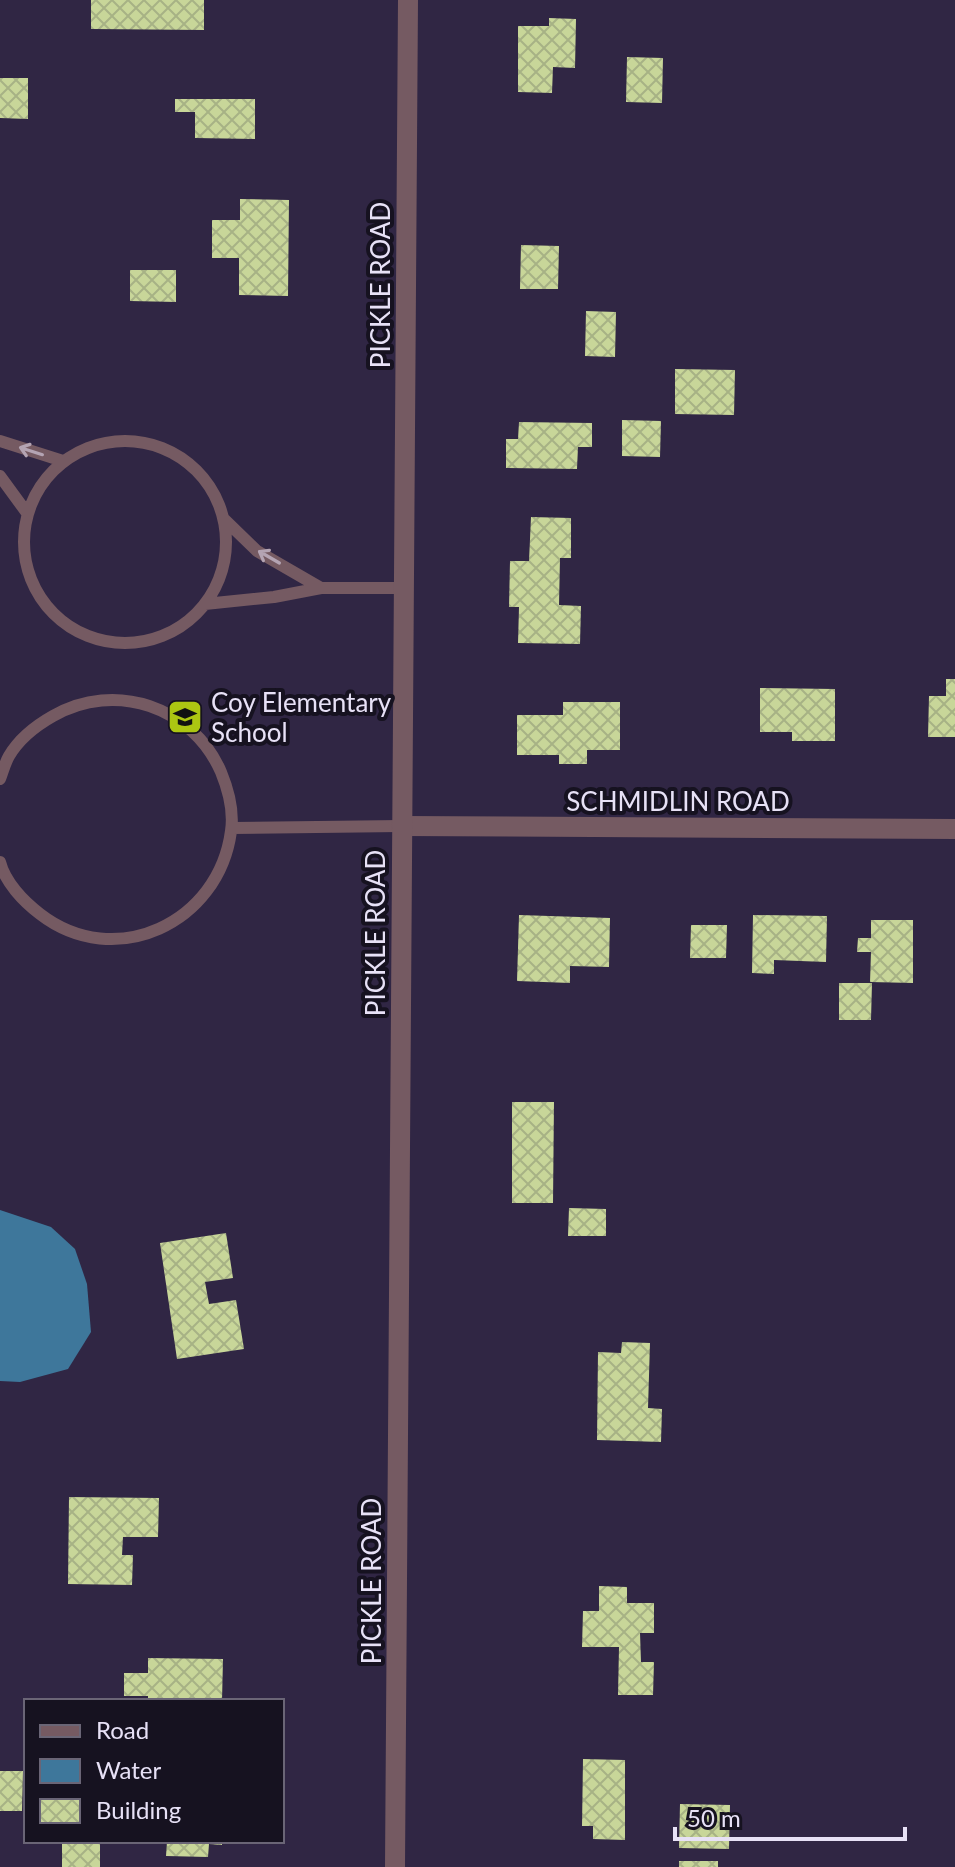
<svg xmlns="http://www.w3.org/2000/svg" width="955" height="1867" font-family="Lato,sans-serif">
<defs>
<pattern id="building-cross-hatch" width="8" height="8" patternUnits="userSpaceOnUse" patternTransform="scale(2)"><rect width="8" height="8" fill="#c8d699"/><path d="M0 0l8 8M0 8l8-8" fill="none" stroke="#a7b285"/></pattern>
</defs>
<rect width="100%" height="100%" fill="#302644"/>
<path fill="#3e779b" d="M 0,1210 L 51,1227 L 75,1249 L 87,1284 L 91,1332 L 68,1369 L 20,1382 L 0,1381 Z"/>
<path fill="url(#building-cross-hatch)" d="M 91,0 L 204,0 L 204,30 L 91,29 Z
M 549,18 L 576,19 L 575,68 L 553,67 L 552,93 L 518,92 L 518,26 L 549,26 Z
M 627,57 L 663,58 L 662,103 L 626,102 Z
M 0,78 L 28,78 L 28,119 L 0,118 Z
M 175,99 L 255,99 L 255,139 L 195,138 L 195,112 L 175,112 Z
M 240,199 L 289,200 L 288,296 L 239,295 L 239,258 L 212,258 L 212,220 L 240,220 Z
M 521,245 L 559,246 L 558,289 L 520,289 Z
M 130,270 L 176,270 L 176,302 L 130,301 Z
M 586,311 L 616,312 L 615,357 L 585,356 Z
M 675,369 L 735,370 L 734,415 L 675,414 Z
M 622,420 L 661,421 L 660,457 L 622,456 Z
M 519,422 L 592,423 L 592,447 L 578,447 L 577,469 L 506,468 L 506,439 L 518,439 Z
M 531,517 L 571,518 L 571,558 L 560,558 L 559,605 L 581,606 L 580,644 L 518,643 L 519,607 L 509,607 L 510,561 L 529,561 Z
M 946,679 L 955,679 L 955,737 L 928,737 L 929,696 L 946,696 Z
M 760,688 L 835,689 L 835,741 L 792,741 L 792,732 L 760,732 Z
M 563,702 L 620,702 L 620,750 L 587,750 L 587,764 L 559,764 L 559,755 L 517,755 L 517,715 L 563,715 Z
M 519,915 L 610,918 L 609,967 L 570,966 L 570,983 L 517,981 Z
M 753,915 L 827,916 L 826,962 L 774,960 L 774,974 L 752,973 Z
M 871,920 L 913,920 L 913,983 L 870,982 L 871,952 L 857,952 L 858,938 L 871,938 Z
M 691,925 L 727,925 L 726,958 L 690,958 Z
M 839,983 L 872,983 L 871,1020 L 839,1020 Z
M 512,1102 L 554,1102 L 553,1203 L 512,1203 Z
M 569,1208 L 606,1209 L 606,1236 L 568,1236 Z
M 226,1233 L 233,1278 L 205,1282 L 209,1304 L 236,1300 L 244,1349 L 177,1359 L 160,1243 Z
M 622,1342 L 650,1343 L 648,1408 L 662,1409 L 661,1442 L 597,1440 L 598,1352 L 621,1353 Z
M 69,1497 L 159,1498 L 158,1537 L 123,1537 L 122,1555 L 133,1555 L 132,1585 L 68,1584 Z
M 599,1586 L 627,1587 L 627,1603 L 654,1603 L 654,1633 L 640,1633 L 641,1662 L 654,1662 L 653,1695 L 618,1695 L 619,1647 L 582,1647 L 583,1611 L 599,1611 Z
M 148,1658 L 223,1659 L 222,1701 L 148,1701 L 148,1696 L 124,1696 L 124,1673 L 148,1673 Z
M 583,1759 L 625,1760 L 625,1840 L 593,1839 L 593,1826 L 582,1826 Z
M 0,1771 L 23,1771 L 22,1811 L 0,1811 Z
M 680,1804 L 730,1805 L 729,1849 L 679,1848 Z
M 62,1841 L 100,1841 L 100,1867 L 62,1867 Z
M 167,1841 L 222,1841 L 222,1845 L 209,1844 L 208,1857 L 166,1856 Z
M 679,1861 L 718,1861 L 718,1867 L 679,1867 Z"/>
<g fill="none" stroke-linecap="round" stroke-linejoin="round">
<path stroke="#755a62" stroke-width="12" d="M24 542a101 101 0 1 1 202 0a101 101 0 1 1-202 0Z
M 0,441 L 63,461
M 0,476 L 27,513
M 223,518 L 257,551 L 321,588
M 205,604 L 274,597 L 321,588 L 403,588
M 0,779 C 3,771 5,763 9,756 C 19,739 37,725 53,716 C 115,680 193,707 221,772 C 228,789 234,811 231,831 C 219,923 115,972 40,914 C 23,901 5,882 0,862
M 232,828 L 401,826"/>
<path stroke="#755a62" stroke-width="20" d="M 401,826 L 955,829"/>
<path stroke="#755a62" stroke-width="20" d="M 395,1867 L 408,0"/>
</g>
<defs><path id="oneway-shaft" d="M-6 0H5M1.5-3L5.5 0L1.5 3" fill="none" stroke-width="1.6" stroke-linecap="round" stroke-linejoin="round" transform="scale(2)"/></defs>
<g stroke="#b4a4b3">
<use href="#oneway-shaft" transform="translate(31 451) rotate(-162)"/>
<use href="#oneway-shaft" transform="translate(269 557) rotate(-150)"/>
</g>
<defs>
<g id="school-square" transform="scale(1.8)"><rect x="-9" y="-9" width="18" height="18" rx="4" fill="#acc612" stroke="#161220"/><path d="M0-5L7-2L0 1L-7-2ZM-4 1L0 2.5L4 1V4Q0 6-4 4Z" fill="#111"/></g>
</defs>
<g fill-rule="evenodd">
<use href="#school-square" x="185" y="717"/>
</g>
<g text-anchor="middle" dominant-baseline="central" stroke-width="8" stroke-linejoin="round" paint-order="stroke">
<g font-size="26" fill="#e7e1f6" stroke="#161220">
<text transform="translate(380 285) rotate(-90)">PICKLE ROAD</text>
<text x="678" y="801">SCHMIDLIN ROAD</text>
<text transform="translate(375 933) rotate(-90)">PICKLE ROAD</text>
<text transform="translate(371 1581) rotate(-90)">PICKLE ROAD</text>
</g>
<g font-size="26" fill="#e7e1f6" stroke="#161220" text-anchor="start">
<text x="211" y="702">Coy Elementary<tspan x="211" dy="30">School</tspan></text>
</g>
</g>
<rect x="24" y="1699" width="260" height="144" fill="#161220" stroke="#6a6576" stroke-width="2"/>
<rect x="40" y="1725" width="40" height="12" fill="#755a62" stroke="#6a6576" stroke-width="2"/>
<text x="96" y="1739" font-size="24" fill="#e7e1f6">Road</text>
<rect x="40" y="1759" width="40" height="24" fill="#3e779b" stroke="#6a6576" stroke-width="2"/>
<text x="96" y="1779" font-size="24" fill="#e7e1f6">Water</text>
<rect x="40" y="1799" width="40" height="24" fill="url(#building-cross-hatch)" stroke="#6a6576" stroke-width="2"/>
<text x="96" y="1819" font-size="24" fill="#e7e1f6">Building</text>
<path d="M675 1827v12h230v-12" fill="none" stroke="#e7e1f6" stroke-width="4"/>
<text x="687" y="1827" font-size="24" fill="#e7e1f6" stroke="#161220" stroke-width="6" paint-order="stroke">50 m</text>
</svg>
